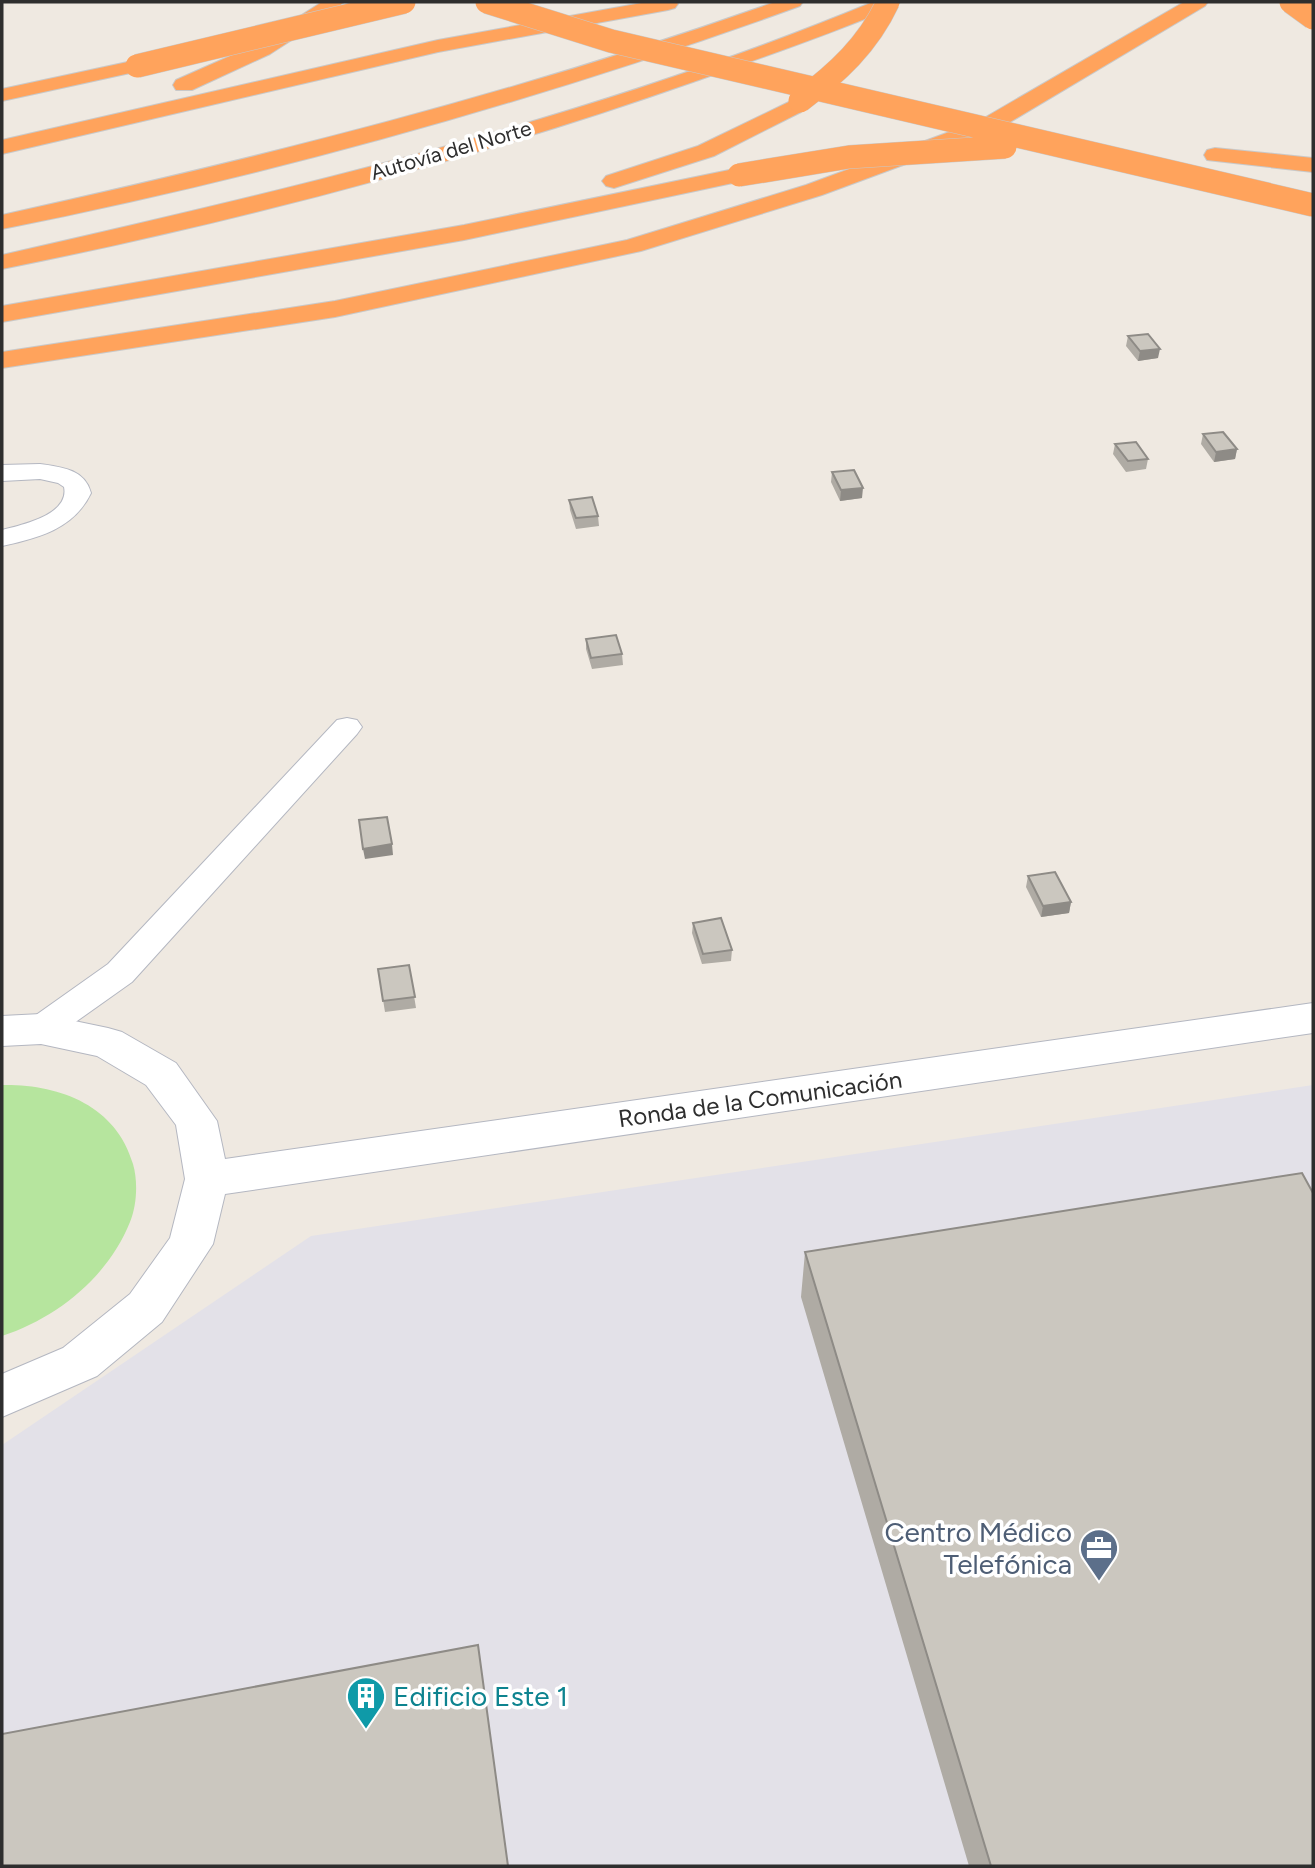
<svg xmlns="http://www.w3.org/2000/svg" width="1315" height="1868" font-family="Figtree,sans-serif">
<rect width="100%" height="100%" fill="#efe9e1"/>
<path fill="#e3e1e8" d="M 1313,1085 L 1313,1866 L 2,1866 L 2,1445 L 311,1236 Z"/>
<path fill="#b6e59e" d="M 2,1085 C 59,1084 116,1105 133,1164 C 138,1181 137,1205 130,1222 C 108,1277 57,1318 2,1336 Z"/>
<g fill="none" stroke-linecap="round" stroke-linejoin="round">
<g stroke="#b4b7c1" stroke-width="2">
<path id="service" d="M 40,464 C 61,467 85,469 91,493 C 74,529 38,538 2,546 L 2,530 C 21,525 70,515 64,487 L 58,483 L 40,479 L 2,481 L 2,465 Z
M 347,718 L 357,720 L 362,727 L 357,734 L 132,982 L 53,1038 L 41,1042 L 29,1038 L 24,1029 L 29,1020 L 108,964 L 337,720 Z"/>
</g>
<g stroke="#b4b7c1" stroke-width="2">
<path id="minor" d="M 1313,1003 L 1313,1033 L 225,1194 L 213,1244 L 162,1322 L 97,1376 L 2,1417 L 2,1374 L 63,1348 L 130,1294 L 170,1238 L 185,1179 L 176,1125 L 146,1085 L 97,1056 L 41,1044 L 2,1046 L 2,1016 L 41,1014 L 108,1028 L 122,1032 L 176,1063 L 217,1121 L 225,1159 Z"/>
</g>
<g stroke="#c9c9c9" stroke-width="2">
<path id="motorway" d="M 322,2 L 344,2 L 324,19 L 270,54 L 192,90 L 176,90 L 173,85 L 176,80 L 255,45 Z
M 647,2 L 676,2 L 678,4 L 675,8 L 668,10 L 438,52 L 2,154 L 2,140 L 438,40 Z
M 775,2 L 803,2 L 800,6 C 540,100 273,175 2,229 L 2,215 C 264,157 522,92 775,2 Z
M 873,2 L 900,2 L 897,6 C 830,34 761,58 693,82 C 468,161 235,222 2,269 L 2,255 C 297,188 593,118 873,2 Z
M 1184,2 L 1208,2 L 1205,6 L 995,131 L 822,195 L 641,251 L 335,317 L 2,368 L 2,352 L 335,301 L 627,240 L 806,185 L 979,121 Z
M 137,60 L 144,62 L 148,66 L 144,70 L 2,101 L 2,89 Z
M 793,100 L 801,102 L 804,107 L 801,112 L 714,156 L 614,188 L 606,186 L 602,181 L 606,176 L 698,146 Z
M 1215,148 L 1313,158 L 1313,172 L 1207,160 L 1204,155 L 1207,150 Z
M 739,168 L 747,170 L 751,175 L 747,180 L 464,240 L 2,322 L 2,306 L 464,225 Z"/>
</g>
<use href="#service" fill="#fff" fill-rule="evenodd"/>
<use href="#minor" fill="#fff" fill-rule="evenodd"/>
<use href="#motorway" fill="#ffa35c" fill-rule="evenodd"/>
<g stroke="#c9c9c9" stroke-width="24" stroke-linecap="butt">
<path id="motorway-bridge" d="M 487,2 L 611,41 L 1313,205
M 1291,2 L 1313,18
M 137,66 L 404,2
M 800,101 C 837,73 868,45 888,2
M 739,175 L 849,157 L 1005,147"/>
</g>
<use href="#motorway-bridge" stroke="#ffa35c" stroke-width="23"/>
</g>
<path fill="#afaba4" d="M 1128,336 L 1158,358 L 1138,361 L 1126,346 Z
M 1203,434 L 1237,449 L 1235,459 L 1214,462 L 1201,444 Z
M 1115,444 L 1148,459 L 1146,469 L 1126,472 L 1113,454 Z
M 832,472 L 862,498 L 840,501 L 831,482 Z
M 569,500 L 598,516 L 599,526 L 576,529 L 570,510 Z
M 586,639 L 622,654 L 623,665 L 592,669 L 586,649 Z
M 1028,876 L 1071,902 L 1069,913 L 1041,917 L 1026,887 Z
M 693,923 L 732,950 L 731,961 L 702,964 L 692,933 Z
M 409,965 L 416,1008 L 385,1012 L 378,969 Z
M 805,1252 L 1313,1866 L 969,1866 L 801,1297 Z"/>
<path fill="#8e8b86" d="M 1160,349 L 1158,358 L 1138,361 L 1140,351 Z
M 1237,449 L 1235,459 L 1214,462 L 1216,452 Z
M 863,488 L 862,498 L 840,501 L 841,490 Z
M 392,844 L 393,855 L 365,859 L 363,849 Z
M 1071,902 L 1069,913 L 1041,917 L 1043,906 Z"/>
<path fill="#cbc7bf" stroke="#8e8b86" stroke-width="2" d="M 1148,334 L 1160,349 L 1140,351 L 1128,336 Z
M 1223,432 L 1237,449 L 1216,452 L 1203,434 Z
M 1136,442 L 1148,459 L 1128,461 L 1115,444 Z
M 854,470 L 863,488 L 841,490 L 832,472 Z
M 592,497 L 598,516 L 576,518 L 569,500 Z
M 616,635 L 622,654 L 591,658 L 586,639 Z
M 387,817 L 392,844 L 363,849 L 359,820 Z
M 1055,872 L 1071,902 L 1043,906 L 1028,876 Z
M 721,918 L 732,950 L 703,954 L 693,923 Z
M 409,965 L 415,997 L 383,1001 L 378,969 Z
M 1302,1173 L 1313,1193 L 1313,1866 L 991,1866 L 805,1252 Z
M 478,1645 L 508,1866 L 2,1866 L 2,1734 Z"/>
<defs>
<g id="office-pin" transform="scale(2.0125)"><path d="M0 17L-7.5 6A9.5 9.5 0 1 1 7.5 6Z" fill="#5c6f8a" stroke="#fff"/><path d="M-6-3h4V-5.5h4V-3h4V5H-6ZM-1-4.5V-3h2v-1.5ZM-6 0V1H6V0Z" fill="#fff"/></g>
<g id="building-pin" transform="scale(2.0125)"><path d="M0 17L-7.5 6A9.5 9.5 0 1 1 7.5 6Z" fill="#0f9aa8" stroke="#fff"/><path d="M-4-6H4V6H1V3H-1V6H-4ZM-2.5-4.3h1.7v1.8h-1.7ZM.8-4.3h1.7v1.8H.8ZM-2.5-1h1.7V.8h-1.7ZM.8-1h1.7V.8H.8Z" fill="#fff"/></g>
</defs>
<g fill-rule="evenodd">
<use href="#office-pin" x="1099" y="1548"/>
<use href="#building-pin" x="366" y="1696"/>
</g>
<g text-anchor="middle" dominant-baseline="central" stroke-width="7" stroke-linejoin="round" paint-order="stroke">
<g font-size="21" fill="#2e2e2e" stroke="#fff">
<text transform="translate(451 150) rotate(-16)">Autovía del Norte</text>
</g>
<g font-size="24" fill="#2e2e2e" stroke="#fff">
<text transform="translate(760 1099) rotate(-8)">Ronda de la Comunicación</text>
</g>
<g font-size="28" fill="#4e5e75" stroke="#fff" text-anchor="end">
<text x="1072" y="1532">Centro Médico<tspan x="1072" dy="32">Telefónica</tspan></text>
</g>
<g font-size="28" fill="#0d838f" stroke="#fff" text-anchor="start">
<text x="393" y="1696">Edificio Este 1</text>
</g>
</g>
<rect width="1315" height="1868" fill="none" stroke="#2e2e2e" stroke-width="7"/>
</svg>
